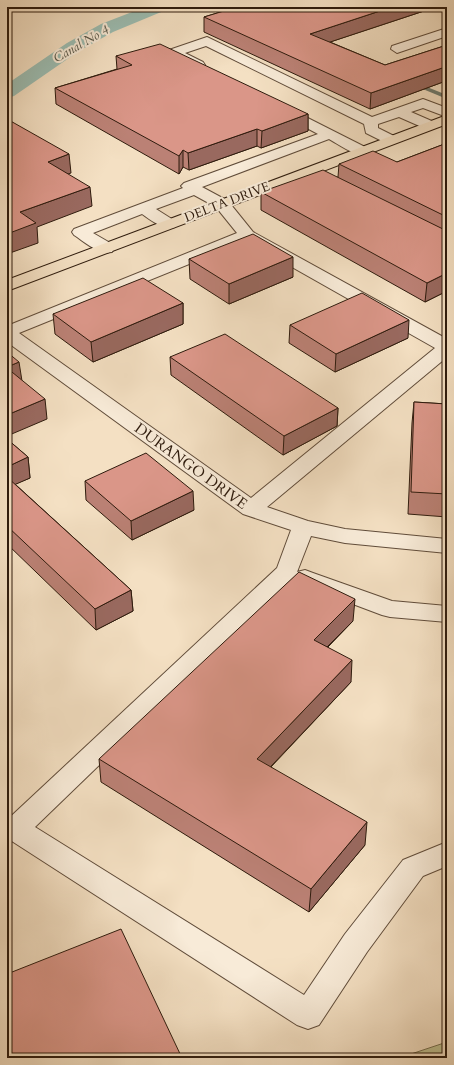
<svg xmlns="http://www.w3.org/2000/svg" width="454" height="1065" font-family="Cardo,serif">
<rect width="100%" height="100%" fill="#f4e0c3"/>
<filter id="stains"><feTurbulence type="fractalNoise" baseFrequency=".005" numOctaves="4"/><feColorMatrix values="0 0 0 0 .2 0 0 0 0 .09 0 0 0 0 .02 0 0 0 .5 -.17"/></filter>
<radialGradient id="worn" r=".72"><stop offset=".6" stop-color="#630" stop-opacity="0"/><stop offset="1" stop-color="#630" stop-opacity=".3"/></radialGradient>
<path fill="#bfc191" stroke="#766e4f" d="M 447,1042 L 447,1058 L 399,1058 Z"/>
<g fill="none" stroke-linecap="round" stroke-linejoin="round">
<path fill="#707c70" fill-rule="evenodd" d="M 413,83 L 417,83 L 447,95 L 447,99 L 413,85 Z"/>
<path fill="#9cbdb2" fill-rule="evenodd" d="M 145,7 L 168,7 L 166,10 L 113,32 L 79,51 L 14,96 L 7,98 L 7,84 L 67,43 L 101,24 Z"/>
<g stroke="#604c3a" stroke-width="2">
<path id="minor" d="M 447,28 L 447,36 L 397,53 L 391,49 L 392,46 Z
M 207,37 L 372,117 L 423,99 L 447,108 L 447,117 L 423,108 L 411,112 L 434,122 L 436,125 L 434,128 L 424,128 L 399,117 L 378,124 L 378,128 L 396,137 L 398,140 L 396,143 L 386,143 L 366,133 L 364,124 L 206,46 L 185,53 L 203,62 L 205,65 L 203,68 L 198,69 L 169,56 L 168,53 L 169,50 Z
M 282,105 L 367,148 L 369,151 L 367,154 C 355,157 340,145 329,139 L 202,187 L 228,201 L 253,232 L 447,339 L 447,357 L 267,507 L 308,521 L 345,529 L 447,539 L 447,553 L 345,543 L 311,536 L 297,572 L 305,570 L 313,573 L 392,601 L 447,606 L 447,622 L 390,617 L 382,615 L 297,583 L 294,577 L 35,827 L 304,995 L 345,934 L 403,860 L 447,842 L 447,866 L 423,876 L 367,952 L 319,1025 L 308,1029 L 297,1025 L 7,838 L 7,820 L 277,568 L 291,530 L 243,514 L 7,342 L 7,326 L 237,233 L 216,207 L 194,195 L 156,209 L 175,221 L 177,224 L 175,227 C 163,230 152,221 142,214 L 93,233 L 112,244 L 114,248 L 112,252 C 98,255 85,242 74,235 L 72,232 L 74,229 L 183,188 L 181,186 L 184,183 L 318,134 L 277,112 L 275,109 L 277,106 ZM 246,241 L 435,348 L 251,498 L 19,333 Z"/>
</g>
<g stroke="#2e1b0d" stroke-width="2">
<path id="major" d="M 447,115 L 447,124 L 7,291 L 7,280 Z"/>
</g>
<use href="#minor" fill="#f8ebd8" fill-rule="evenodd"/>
<use href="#major" fill="#f4e0c3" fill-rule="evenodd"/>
</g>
<path fill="#bb8175" stroke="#2e1b0d" d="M 237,7 L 436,7 L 330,42 L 385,65 L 447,45 L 447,84 L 443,82 L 370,109 L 204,32 L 204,17 Z
M 116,56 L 308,114 L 308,131 L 261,148 L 257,146 L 189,170 L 183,167 L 179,174 L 56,104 L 55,88 L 117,69 Z
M 447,143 L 447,291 L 425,302 L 261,210 L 261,192 L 338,177 L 339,164 L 397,162 Z
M 189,259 L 293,277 L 229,304 L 190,279 Z
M 183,303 L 183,324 L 93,362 L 55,334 L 53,314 Z
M 290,325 L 408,338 L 335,372 L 289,343 Z
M 170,357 L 338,408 L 337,426 L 283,455 L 171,375 Z
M 414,402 L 447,404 L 447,517 L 408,514 L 412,423 Z
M 7,439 L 28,457 L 30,478 L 15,484 L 131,590 L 133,611 L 96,630 L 7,544 Z
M 85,481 L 194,510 L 132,540 L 86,500 Z
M 353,621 L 328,647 L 351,682 L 271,767 L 365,845 L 309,912 L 101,782 L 99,759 Z"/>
<path fill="#99695f" stroke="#2e1b0d" d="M 280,7 L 311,7 L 283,16 Z
M 392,7 L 436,7 L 309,49 L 310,34 Z
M 445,67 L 443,82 L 370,109 L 371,93 Z
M 308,114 L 308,131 L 261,148 L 262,131 Z
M 257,129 L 257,146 L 189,170 L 188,153 Z
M 183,150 L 183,167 L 179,174 L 179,156 Z
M 69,154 L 71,173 L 49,181 L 48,162 Z
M 90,187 L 92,206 L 37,227 L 38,243 L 7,254 L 7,234 L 20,212 Z
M 293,257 L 293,277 L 229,304 L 229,284 Z
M 447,273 L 447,291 L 425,302 L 427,283 Z
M 183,303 L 183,324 L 93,362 L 91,342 Z
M 409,320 L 408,338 L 335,372 L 336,354 Z
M 19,362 L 22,381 L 7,375 L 7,367 Z
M 45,399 L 47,419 L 7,436 L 7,415 Z
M 338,408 L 337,426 L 283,455 L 284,436 Z
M 28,457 L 30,478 L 7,488 L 7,467 Z
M 193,491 L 194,510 L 132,540 L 131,521 Z
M 131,590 L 133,611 L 96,630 L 95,609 Z
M 355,599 L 353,621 L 312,662 L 314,640 Z
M 352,660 L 351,682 L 256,782 L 257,759 Z
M 367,822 L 365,845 L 309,912 L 311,889 Z"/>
<path fill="#da9688" stroke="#2e1b0d" d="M 237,7 L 282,7 L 288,11 L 300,7 L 392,7 L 310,34 L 385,65 L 447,45 L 447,68 L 445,67 L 371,93 L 204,17 Z
M 160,44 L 308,114 L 262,131 L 257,129 L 188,153 L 183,150 L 179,156 L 55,88 L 132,65 L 116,56 Z
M 7,119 L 69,154 L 48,162 L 90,187 L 20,212 L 36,223 L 7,234 Z
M 447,143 L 447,217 L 339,164 L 373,151 L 397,162 Z
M 323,170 L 447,231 L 447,273 L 427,283 L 261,192 Z
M 253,234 L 293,257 L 229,284 L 189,259 Z
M 143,278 L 183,303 L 91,342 L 53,314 Z
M 362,293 L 409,320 L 336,354 L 290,325 Z
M 225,334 L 338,408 L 284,436 L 170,357 Z
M 7,352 L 19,362 L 7,367 Z
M 7,368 L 45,399 L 7,415 Z
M 414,402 L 447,404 L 447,494 L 411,492 Z
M 7,439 L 28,457 L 7,467 Z
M 146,453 L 193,491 L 131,521 L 85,481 Z
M 7,477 L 131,590 L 95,609 L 7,526 Z
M 299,572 L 355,599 L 314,640 L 352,660 L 257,759 L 367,822 L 311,889 L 99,759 Z
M 121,929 L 182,1058 L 7,1058 L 7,974 Z"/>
<g text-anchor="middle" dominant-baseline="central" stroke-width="4" stroke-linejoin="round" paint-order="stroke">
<g font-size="13" font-style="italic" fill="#545447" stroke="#f8ebd8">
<text transform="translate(81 44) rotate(-30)">Canal No 4</text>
</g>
<g font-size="13" fill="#2e1b0d" stroke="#f8ebd8">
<text transform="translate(227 202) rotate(-21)">DELTA DRIVE</text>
</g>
<g font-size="15" fill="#2e1b0d" stroke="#f8ebd8">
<text transform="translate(191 466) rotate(36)">DURANGO DRIVE</text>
</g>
</g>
<rect width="454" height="1065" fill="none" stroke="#f4e0c3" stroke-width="24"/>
<rect x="8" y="8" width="438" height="1049" fill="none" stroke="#2e1b0d" stroke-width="2"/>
<rect x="12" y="12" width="430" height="1041" fill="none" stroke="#2e1b0d"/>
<rect width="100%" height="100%" filter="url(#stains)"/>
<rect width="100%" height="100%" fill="url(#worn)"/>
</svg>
